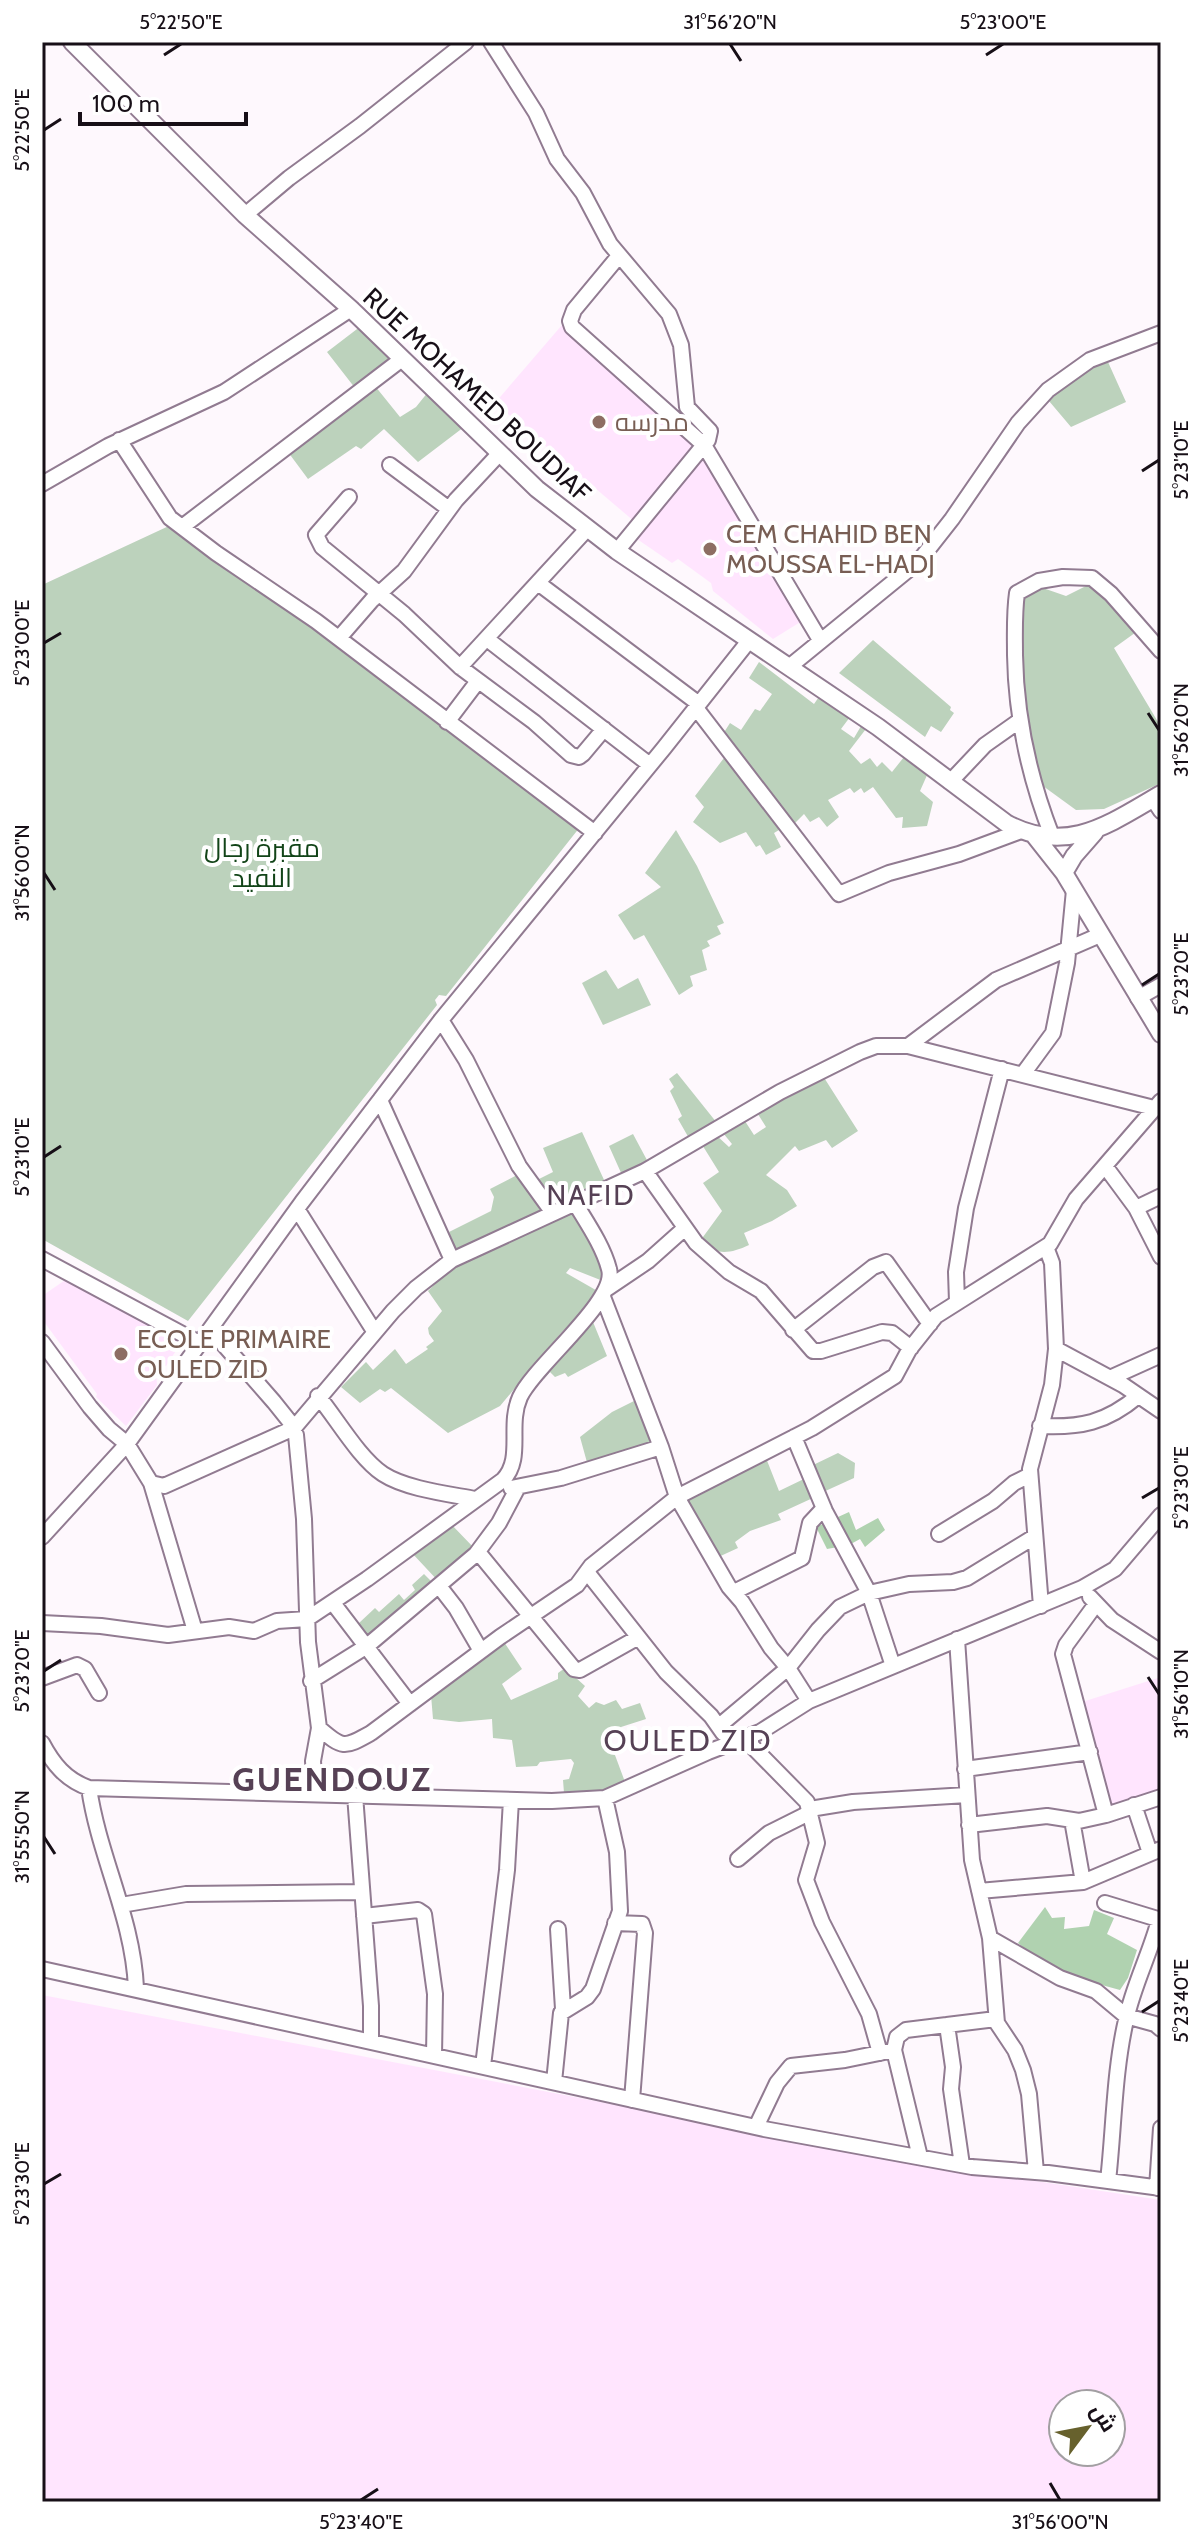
<svg xmlns="http://www.w3.org/2000/svg" width="1203" height="2544" font-family="Cabin,Cairo,sans-serif">
<rect width="100%" height="100%" fill="#fef8fd"/>
<path fill="#ffe5fe" fill-rule="evenodd" d="M 568,318 L 702,440 L 635,522 L 495,403 Z
M 709,448 L 810,616 L 773,639 L 713,591 L 711,583 L 678,559 L 672,563 L 637,539 Z
M 71,1276 L 183,1340 L 166,1366 L 160,1367 L 156,1372 L 157,1385 L 126,1426 L 96,1397 L 97,1394 L 42,1319 L 42,1296 Z
M 1161,1677 L 1161,1795 L 1110,1810 L 1079,1703 Z
M 42,1995 L 936,2166 L 1161,2200 L 1161,2502 L 42,2502 ZM 1063,2404 L 1111,2404 L 1111,2452 L 1063,2452 Z"/>
<path fill="#bcd2bc" d="M 361,326 L 392,357 L 355,388 L 327,352 Z
M 1105,360 L 1108,362 L 1126,402 L 1071,427 L 1049,401 L 1050,398 L 1069,380 Z
M 375,386 L 400,417 L 416,407 L 428,392 L 464,427 L 418,462 L 384,429 L 361,449 L 356,446 L 308,479 L 288,452 Z
M 171,525 L 218,563 L 304,617 L 580,827 L 446,996 L 439,995 L 435,1000 L 437,1005 L 188,1321 L 42,1239 L 42,585 Z
M 1094,582 L 1139,630 L 1114,648 L 1161,727 L 1161,783 L 1104,809 L 1076,810 L 1043,786 L 1035,773 L 1022,726 L 1020,598 L 1040,587 L 1066,596 Z
M 873,640 L 951,707 L 950,710 L 954,713 L 941,732 L 931,726 L 925,737 L 839,673 Z
M 759,662 L 814,704 L 823,691 L 853,713 L 841,729 L 854,738 L 864,721 L 869,725 L 849,751 L 861,764 L 870,758 L 877,767 L 882,762 L 892,772 L 904,757 L 928,773 L 920,791 L 933,802 L 927,826 L 902,828 L 903,817 L 896,818 L 873,787 L 864,793 L 861,788 L 854,793 L 850,788 L 828,800 L 839,817 L 827,827 L 819,817 L 810,822 L 804,814 L 791,827 L 734,745 L 721,737 L 730,723 L 741,730 L 755,709 L 760,711 L 772,694 L 749,678 Z
M 727,754 L 779,830 L 774,833 L 781,847 L 766,855 L 760,845 L 756,847 L 746,832 L 720,843 L 693,822 L 704,807 L 695,796 Z
M 676,830 L 697,866 L 724,923 L 717,926 L 721,934 L 707,941 L 710,946 L 702,950 L 707,970 L 690,976 L 693,986 L 679,995 L 644,935 L 634,940 L 618,915 L 661,887 L 645,873 Z
M 606,970 L 618,989 L 638,978 L 651,1005 L 603,1025 L 582,983 Z
M 677,1073 L 717,1123 L 690,1140 L 678,1119 L 682,1116 L 670,1091 L 674,1087 L 669,1079 Z
M 823,1076 L 858,1131 L 832,1148 L 826,1140 L 799,1151 L 795,1146 L 766,1175 L 787,1190 L 797,1206 L 772,1221 L 744,1233 L 749,1245 C 732,1253 720,1255 703,1246 L 703,1237 L 722,1211 L 703,1183 L 719,1172 L 701,1143 L 715,1134 L 729,1147 L 732,1144 L 723,1133 L 743,1118 L 754,1135 L 766,1127 L 756,1111 Z
M 582,1132 L 605,1182 L 571,1199 L 554,1200 L 537,1180 L 553,1172 L 543,1148 Z
M 633,1134 L 648,1162 L 622,1175 L 609,1146 Z
M 519,1174 L 547,1209 L 458,1254 L 449,1232 L 491,1211 L 494,1197 L 490,1189 Z
M 573,1209 L 607,1258 L 603,1281 L 570,1268 L 566,1273 L 601,1293 L 561,1333 L 500,1406 L 448,1433 L 391,1388 L 385,1392 L 380,1389 L 360,1403 L 341,1387 L 366,1362 L 373,1370 L 395,1349 L 406,1364 L 428,1349 L 426,1347 L 434,1341 L 429,1334 L 428,1328 L 442,1311 L 428,1291 L 451,1268 Z
M 593,1322 L 607,1356 L 568,1377 L 565,1373 L 555,1377 L 550,1372 L 544,1379 L 541,1377 L 582,1326 Z
M 638,1399 L 656,1442 L 588,1466 L 580,1437 L 612,1412 Z
M 838,1453 L 855,1463 L 854,1478 L 821,1493 L 811,1466 Z
M 766,1458 L 779,1491 L 808,1477 L 815,1497 L 778,1514 L 781,1520 L 750,1531 L 735,1542 L 738,1548 L 714,1559 L 683,1497 Z
M 449,1522 L 476,1550 L 440,1583 L 411,1552 Z
M 424,1574 L 435,1585 L 370,1638 L 358,1624 L 375,1608 L 379,1612 L 399,1594 L 404,1600 L 415,1590 L 412,1585 Z
M 502,1639 L 522,1669 L 502,1684 L 511,1700 L 558,1679 L 558,1673 L 565,1668 L 585,1686 L 578,1696 L 589,1708 L 596,1702 L 604,1705 L 616,1700 L 622,1709 L 640,1703 L 646,1719 L 621,1727 L 623,1732 L 609,1739 L 625,1782 L 599,1793 L 564,1793 L 563,1780 L 569,1779 L 574,1763 L 571,1759 L 540,1762 L 537,1766 L 516,1767 L 512,1740 L 493,1738 L 492,1719 L 459,1722 L 433,1719 L 431,1695 Z"/>
<path fill="#b0d2b0" d="M 849,1512 L 856,1530 L 878,1518 L 885,1530 L 865,1547 L 860,1539 L 849,1545 L 827,1549 L 816,1527 Z
M 1045,1907 L 1052,1918 L 1065,1917 L 1064,1929 L 1089,1926 L 1094,1910 L 1114,1918 L 1107,1934 L 1137,1950 L 1128,1978 L 1120,1990 L 1069,1976 L 1046,1966 L 1018,1943 Z"/>
<g fill="none" stroke-linecap="round" stroke-linejoin="round">
<g stroke="#917b91" stroke-width="18">
<path id="minor" d="M 491,42 L 536,113 L 557,159 L 583,193 L 610,244 L 669,314 L 681,345 L 687,407 L 710,431 L 708,440 L 617,551
M 245,215 L 289,178 L 360,126 L 466,42
M 618,257 L 574,310 L 570,321 L 572,327 L 704,445 L 820,640
M 119,440 L 170,518 L 216,553 L 316,621 L 595,833
M 390,465 L 449,509
M 42,484 L 108,446 L 224,392 L 351,309
M 349,497 L 316,535 L 322,547 L 404,614 L 460,667 L 534,722 L 571,755 L 579,757 L 583,754 L 604,729
M 182,527 L 402,359
M 538,583 L 699,704
M 339,638 L 372,600 L 404,571 L 456,500 L 499,454
M 487,639 L 650,765
M 460,667 L 587,529
M 789,667 L 919,561 L 952,519 L 1018,423 L 1048,390 L 1090,360 L 1161,333
M 696,708 L 839,894 L 889,873 L 959,854 L 1021,831
M 447,722 L 478,681
M 950,782 L 985,745 L 1019,721
M 1153,799 L 1161,811
M 1052,836 C 1029,777 1016,719 1015,655 C 1015,635 1014,614 1017,593 L 1039,581 L 1063,577 L 1092,578 L 1111,594 L 1161,651
M 1138,998 L 1161,985
M 441,1020 L 466,1060 L 519,1166 L 553,1213
M 908,1046 L 996,980 L 1100,935
M 1023,1074 L 1053,1033 L 1067,963 L 1074,890
M 380,1100 L 452,1260
M 1105,1166 L 1136,1208 L 1161,1196
M 645,1171 L 696,1243 L 729,1272 L 761,1291 L 813,1351 L 821,1351 L 882,1332 L 892,1333 L 911,1348
M 1136,1208 L 1161,1257
M 297,1209 L 374,1331
M 42,1259 L 199,1343
M 608,1288 L 648,1261 L 685,1228
M 603,1297 L 661,1447 L 677,1497 L 729,1587 L 742,1602 L 771,1648 L 788,1668 L 809,1701
M 957,1302 L 956,1272 L 966,1208 L 1002,1069
M 210,1329 L 274,1402 L 290,1422 L 296,1435 L 304,1519 L 308,1642 L 319,1728 L 313,1761 L 315,1794
M 793,1330 L 873,1267 L 886,1262 L 930,1324
M 42,1342 L 90,1407 L 109,1429 L 127,1444 L 151,1483 L 164,1486 L 294,1428 L 393,1311 L 416,1288 L 452,1260 L 645,1171 L 780,1092 L 860,1052 L 876,1046 L 908,1046 L 1154,1108
M 1056,1349 L 1123,1385 L 1161,1411
M 1110,1378 L 1161,1355
M 318,1396 C 337,1419 359,1458 383,1474 C 406,1489 449,1494 475,1499
M 1040,1426 C 1080,1428 1106,1423 1138,1396
M 794,1437 L 825,1511 L 869,1593 L 893,1666
M 151,1483 L 195,1631
M 511,1488 L 561,1478 L 661,1447
M 939,1534 L 993,1501 L 1014,1483 L 1030,1475
M 42,1537 L 127,1444 L 302,1202 L 441,1020 L 664,748 L 748,642
M 478,1552 L 574,1669 L 580,1670 L 637,1638
M 587,1572 L 666,1672 L 711,1716 L 723,1733
M 439,1586 L 456,1608 L 481,1651
M 734,1592 L 802,1558 L 810,1523 L 824,1508
M 1090,1597 L 1112,1620 L 1161,1652
M 333,1603 L 410,1704
M 1041,1606 L 1030,1469 L 1052,1385 L 1056,1349 L 1052,1263 L 1046,1247
M 42,1623 L 101,1626 L 168,1635 L 229,1627 L 254,1631 L 277,1621 L 307,1619 L 367,1579 L 503,1480 C 524,1458 507,1426 520,1397 C 535,1365 618,1300 609,1269 C 603,1246 587,1223 575,1203
M 957,1639 L 972,1860 L 990,1938 L 1060,1978 L 1096,1991 L 1126,2016 L 1155,2024 L 1161,2029
M 42,1678 L 77,1665 L 85,1669 L 99,1693
M 311,1681 L 367,1646 L 476,1554 L 499,1523 L 518,1487
M 719,1726 L 788,1668 L 818,1630 L 840,1607 L 869,1593 L 909,1584 L 953,1582 L 967,1578 L 1034,1537
M 319,1728 C 343,1749 344,1748 371,1733 L 500,1637 L 577,1585 L 591,1566 L 677,1497 L 812,1428 L 895,1376 L 909,1350 L 936,1316 L 1050,1244 L 1076,1199 L 1161,1101
M 744,1738 L 807,1802 L 817,1843 L 806,1880 L 822,1922 L 869,2014 L 880,2053
M 42,1743 C 53,1764 66,1780 89,1788 L 552,1801 L 605,1798 L 708,1752 L 760,1732 L 809,1701 L 1082,1588 L 1115,1569 L 1161,1515
M 965,1769 L 1090,1752
M 89,1788 C 99,1857 133,1918 136,1988
M 355,1795 L 371,2006 L 371,2041
M 1134,1805 L 1150,1853
M 810,1809 L 853,1802 L 967,1795
M 1106,1815 L 1161,1797
M 1072,1820 L 1083,1882
M 969,1825 L 1047,1816 L 1079,1821 L 1106,1815 L 1063,1654 L 1066,1645 L 1096,1604
M 738,1859 L 769,1833 L 811,1812
M 979,1891 L 1083,1882 L 1161,1849
M 1105,1903 L 1161,1920
M 121,1905 L 186,1894 L 361,1892
M 364,1916 L 418,1910 L 424,1914 L 435,1994 L 434,2056
M 615,1923 L 642,1924 L 645,1933 L 632,2100
M 558,1929 L 563,2009
M 990,1938 L 997,2023 L 1015,2050 L 1023,2070 L 1029,2094 L 1036,2172
M 42,1969 L 764,2129 L 972,2167 L 1048,2173 L 1161,2188
M 947,2025 L 953,2067 L 951,2089 L 962,2165
M 894,2050 L 897,2037 L 906,2030 L 996,2019
M 483,2066 L 507,1870 L 511,1800
M 554,2082 L 561,2013 L 587,1997 L 593,1989 L 620,1911 L 617,1852 L 605,1798
M 756,2127 L 777,2083 L 791,2066 L 845,2060 L 894,2050 L 920,2157
M 1108,2181 C 1114,2128 1114,2072 1126,2020 C 1133,1986 1150,1954 1159,1920
M 1157,2188 L 1161,2128"/>
</g>
<g stroke="#917b91" stroke-width="20">
<path id="major" d="M 72,42 L 245,215 L 351,309 L 537,489 L 617,551 L 878,727 L 1006,823 C 1067,856 1109,824 1161,794
M 1034,835 L 1064,873 L 1161,1034
M 1064,873 L 1074,856 L 1095,832"/>
</g>
<use href="#minor" stroke="#fff" stroke-width="14"/>
<use href="#major" stroke="#fff" stroke-width="16"/>
</g>
<path fill="none" stroke="#170f17" stroke-width="3" d="M 730,44 L 741,61M 164,55 L 181,44M 986,55 L 1003,44M 44,130 L 61,119M 1142,471 L 1159,460M 44,643 L 61,633M 1148,713 L 1159,730M 44,873 L 55,890M 1142,985 L 1159,974M 44,1157 L 61,1146M 1142,1498 L 1159,1488M 44,1671 L 61,1660M 1148,1677 L 1159,1694M 44,1837 L 55,1854M 1142,2012 L 1159,2001M 44,2184 L 61,2174M 1050,2483 L 1060,2500M 361,2500 L 378,2489"/>
<g fill="#8d6e63" stroke="#fff" stroke-width="3">
<circle cx="599" cy="422" r="8"/>
<circle cx="710" cy="549" r="8"/>
<circle cx="121" cy="1354" r="8"/>
</g>
<g text-anchor="middle" dominant-baseline="central" stroke-width="8" stroke-linejoin="round" paint-order="stroke">
<g font-size="26" fill="#170f17" stroke="#fff">
<text transform="translate(477 395) rotate(43)">RUE MOHAMED BOUDIAF</text>
</g>
<g font-size="26" fill="#785e54" stroke="#fff" text-anchor="start">
<text x="615" y="422">مدرسه</text>
<text x="726" y="534">CEM CHAHID BEN<tspan x="726" dy="30">MOUSSA EL-HADJ</tspan></text>
<text x="137" y="1339">ECOLE PRIMAIRE<tspan x="137" dy="30">OULED ZID</tspan></text>
</g>
<g font-size="26" fill="#124418" stroke="#fff">
<text x="262" y="848">مقبرة رجال<tspan x="262" dy="30">النفيد</tspan></text>
</g>
<g font-size="28" letter-spacing="2" fill="#564155" stroke="#fff">
<text x="591" y="1195">NAFID</text>
</g>
<g font-size="30" letter-spacing="2" fill="#564155" stroke="#fff">
<text x="688" y="1740">OULED ZID</text>
</g>
<g font-size="34" font-weight="bold" letter-spacing="2" fill="#564155" stroke="#fff">
<text x="332" y="1779">GUENDOUZ</text>
</g>
</g>
<rect width="1203" height="2544" fill="none" stroke="#ffffff" stroke-width="88"/>
<g transform="translate(1087 2428) rotate(58)"><circle r="38" fill="#ffffff" stroke="#a29fa2" stroke-width="2"/>
<path d="M0-6L14 30L0 20L-14 30Z" fill="#67612d"/>
<text y="-12" font-size="22" font-weight="bold" text-anchor="middle" fill="#170f17">ش</text>
</g>
<path d="M80 112v12h166v-12" fill="none" stroke="#170f17" stroke-width="4"/>
<text x="92" y="112" font-size="24" fill="#170f17" stroke="#ffffff" stroke-width="6" paint-order="stroke">100 m</text>
<rect x="44" y="44" width="1115" height="2456" fill="none" stroke="#170f17" stroke-width="3"/>
<g font-size="20" text-anchor="middle" fill="#170f17">
<text x="181" y="29">5°22'50"E</text>
<text x="730" y="29">31°56'20"N</text>
<text x="1003" y="29">5°23'00"E</text>
<text transform="translate(22 130) rotate(-90)" y="7">5°22'50"E</text>
<text transform="translate(1181 460) rotate(-90)" y="7">5°23'10"E</text>
<text transform="translate(22 643) rotate(-90)" y="7">5°23'00"E</text>
<text transform="translate(1181 730) rotate(-90)" y="7">31°56'20"N</text>
<text transform="translate(22 873) rotate(-90)" y="7">31°56'00"N</text>
<text transform="translate(1181 974) rotate(-90)" y="7">5°23'20"E</text>
<text transform="translate(22 1157) rotate(-90)" y="7">5°23'10"E</text>
<text transform="translate(1181 1488) rotate(-90)" y="7">5°23'30"E</text>
<text transform="translate(22 1671) rotate(-90)" y="7">5°23'20"E</text>
<text transform="translate(1181 1694) rotate(-90)" y="7">31°56'10"N</text>
<text transform="translate(22 1837) rotate(-90)" y="7">31°55'50"N</text>
<text transform="translate(1181 2001) rotate(-90)" y="7">5°23'40"E</text>
<text transform="translate(22 2184) rotate(-90)" y="7">5°23'30"E</text>
<text x="361" y="2529">5°23'40"E</text>
<text x="1060" y="2529">31°56'00"N</text>
</g>
</svg>
